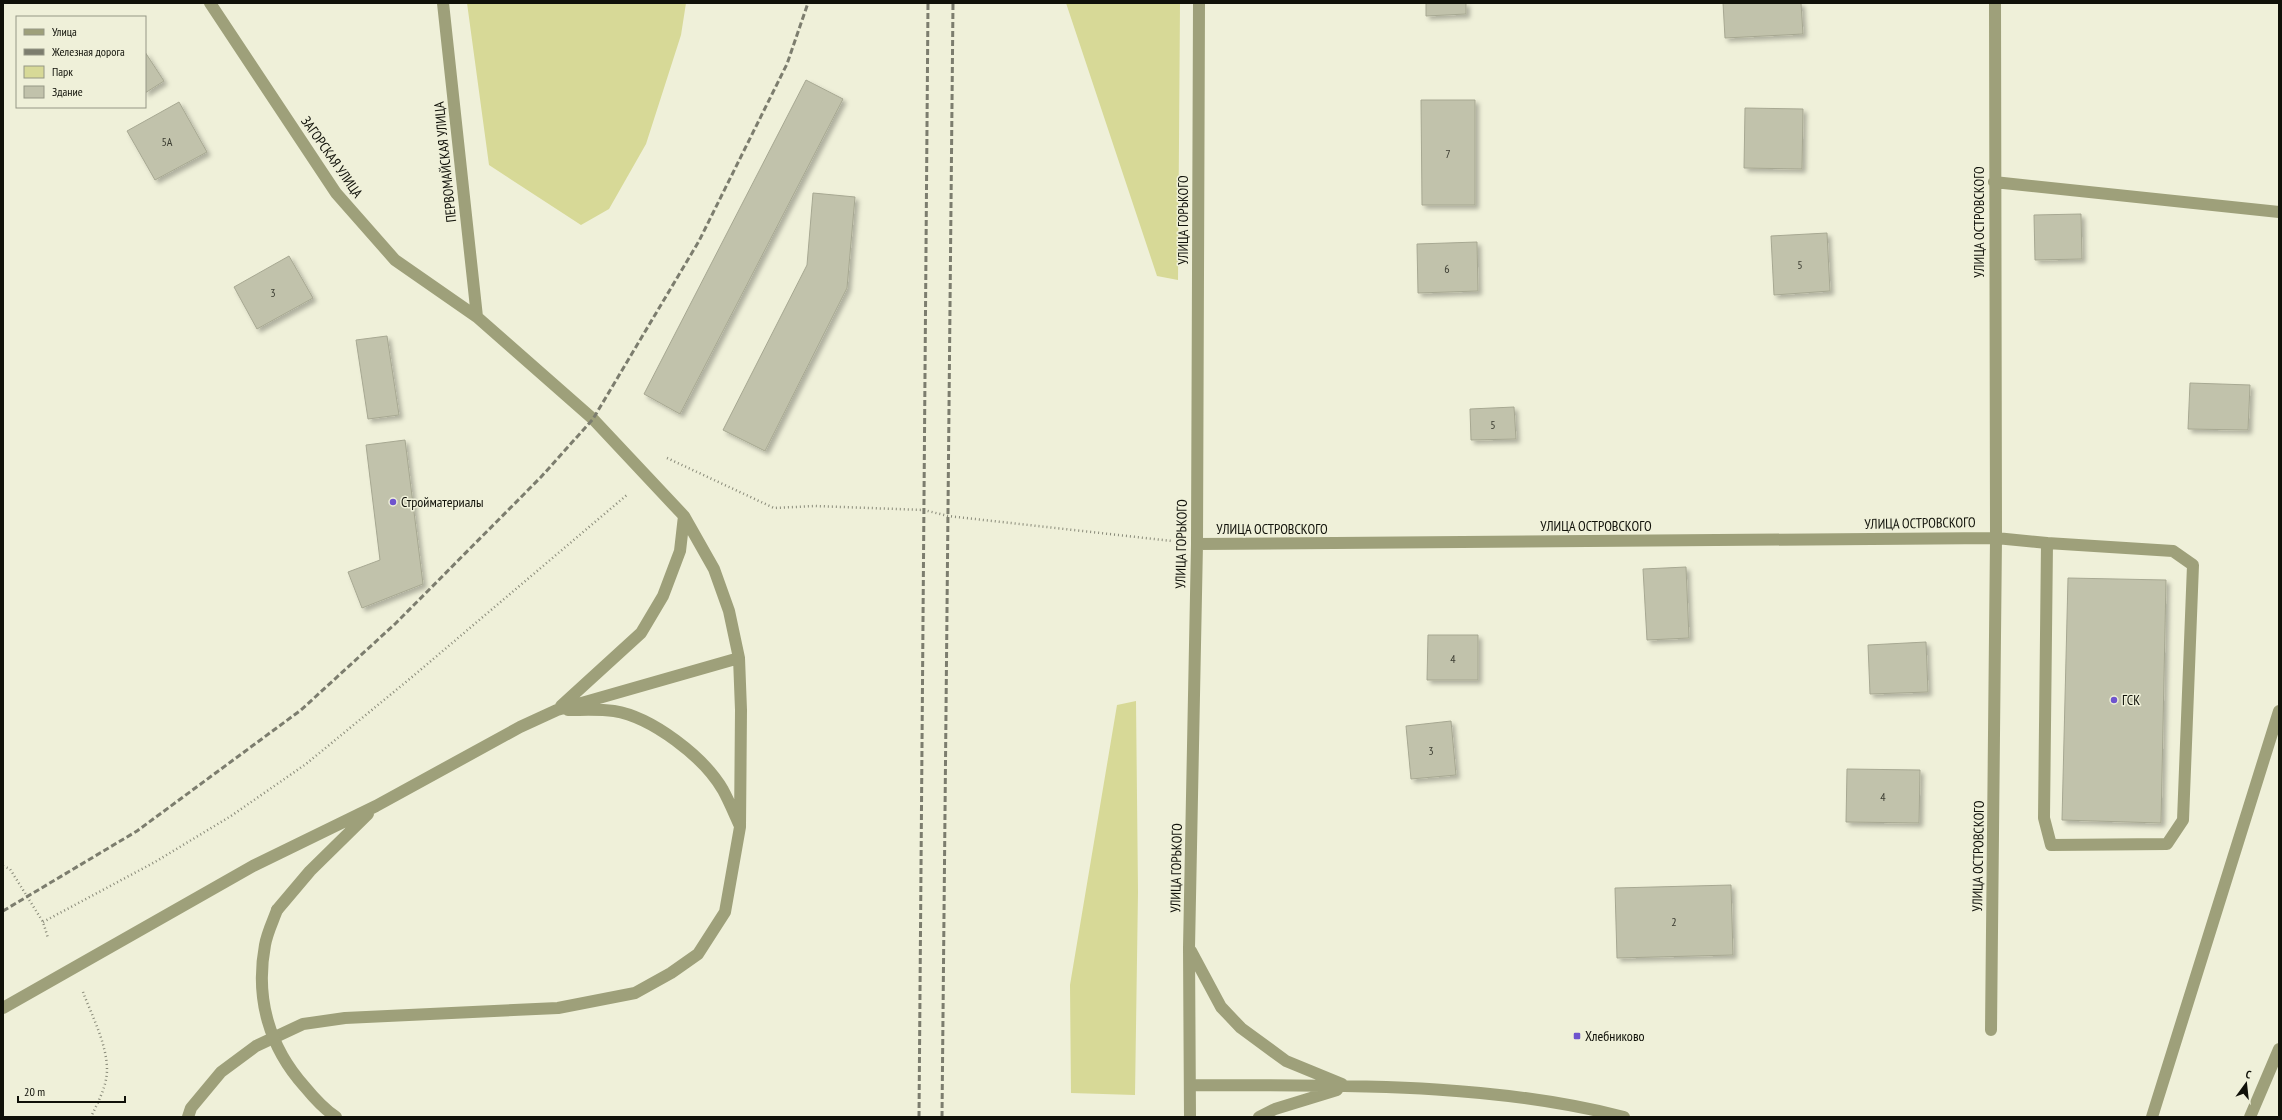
<svg xmlns="http://www.w3.org/2000/svg" width="2282" height="1120" font-family="'PT Sans Narrow',sans-serif">
<defs>
<filter id="shadow"><feDropShadow dx="3.5" dy="3.5" stdDeviation="2" flood-color="#0004"/></filter>
</defs>
<rect width="100%" height="100%" fill="#eff0d9"/>
<path fill="#d7d997" d="M 467,3 L 686,3 L 681,35 L 646,144 L 609,209 L 581,225 L 489,165 Z
M 1066,3 L 1180,3 L 1178,280 L 1157,276 Z
M 1136,701 L 1138,892 L 1135,1095 L 1071,1093 L 1070,985 L 1117,705 Z"/>
<path fill="#c1c2ab" stroke="#a7a892" filter="url(#shadow)" d="M 1426,3 L 1466,3 L 1466,14 L 1426,16 Z
M 1723,3 L 1801,3 L 1803,34 L 1725,38 Z
M 145,52 L 164,81 L 145,93 Z
M 806,80 L 843,99 L 680,414 L 644,394 Z
M 1421,100 L 1475,100 L 1475,205 L 1422,205 Z
M 179,102 L 207,152 L 155,180 L 127,131 Z
M 1745,108 L 1803,109 L 1802,169 L 1744,168 Z
M 813,193 L 855,197 L 847,288 L 765,451 L 723,430 L 807,265 Z
M 2081,214 L 2082,259 L 2035,260 L 2034,215 Z
M 1827,233 L 1830,291 L 1774,295 L 1771,236 Z
M 1477,242 L 1478,291 L 1418,293 L 1417,244 Z
M 289,256 L 313,298 L 257,329 L 234,287 Z
M 387,336 L 399,415 L 368,419 L 356,340 Z
M 2190,383 L 2250,385 L 2248,430 L 2188,429 Z
M 1514,407 L 1516,439 L 1471,440 L 1470,409 Z
M 405,440 L 423,584 L 362,608 L 348,572 L 380,560 L 366,445 Z
M 1686,567 L 1689,638 L 1647,640 L 1643,569 Z
M 2068,578 L 2166,580 L 2161,823 L 2062,820 Z
M 1428,635 L 1478,635 L 1478,680 L 1427,680 Z
M 1926,642 L 1928,692 L 1870,694 L 1868,645 Z
M 1451,721 L 1456,775 L 1411,779 L 1406,726 Z
M 1847,769 L 1920,770 L 1919,823 L 1846,822 Z
M 1731,885 L 1733,955 L 1617,958 L 1615,888 Z"/>
<g fill="none" stroke-linecap="round" stroke-linejoin="round">
<path stroke="#898a79" stroke-width="2.5" stroke-dasharray="1 3" stroke-linecap="butt" d="M 667,458 L 774,508 L 815,506 L 924,510 L 948,516 L 1172,541
M 3,866 L 10,869 L 43,922 L 48,938
M 43,922 L 155,862 L 231,816 L 306,764 L 412,677 L 628,494
M 83,992 C 92,1016 107,1044 107,1070 C 107,1086 98,1102 91,1117"/>
<path stroke="#9ea07a" stroke-width="12" d="M 443,3 L 477,317
M 1994,182 L 2279,212
M 1197,544 L 1996,538 L 2047,543 L 2044,818 L 2051,845 L 2167,844 L 2183,820 L 2193,565 L 2173,551 L 2047,543
M 561,706 L 641,633 L 663,596 L 680,551 L 684,516
M 568,710 C 583,710 599,709 614,711 C 652,717 704,757 723,790 C 729,801 734,813 739,824
M 277,910 L 310,871 L 368,814
M 1191,951 L 1221,1007 L 1241,1028 L 1286,1061 L 1342,1084
M 3,1008 L 253,866 L 376,806 L 520,727 L 557,710 L 739,658
M 1991,1030 L 1996,538 L 1995,3
M 1191,1085 C 1335,1086 1483,1081 1624,1117
M 188,1117 L 191,1108 L 221,1072 L 256,1046 L 303,1024 L 345,1018 L 558,1008 L 635,993 L 671,973 L 698,954 L 725,912 L 740,827 L 741,710 L 739,658 L 729,611 L 714,569 L 684,516 L 593,419 L 477,317 L 395,260 L 336,193 L 210,3
M 1190,1117 L 1189,948 L 1197,544 L 1199,3
M 1259,1117 L 1275,1109 L 1337,1090
M 2152,1117 L 2279,711
M 2250,1117 L 2279,1049"/>
<path stroke="#7c7d6e" stroke-width="3" stroke-dasharray="6 3" stroke-linecap="butt" d="M 3,911 L 137,831 L 301,710 L 396,623 L 541,477 L 593,419 L 699,241 L 787,64 L 808,3
M 919,1117 L 928,3
M 942,1117 L 953,3"/>
<path stroke="#9ea07a" stroke-width="12" d="M 277,910 C 273,921 267,933 265,945 C 255,998 269,1047 305,1087 C 314,1098 324,1109 336,1117"/>
</g>
<g fill="#6f54ce" stroke="#eff0d9" stroke-width="1.5">
<circle cx="393" cy="502" r="4"/>
<circle cx="2114" cy="700" r="4"/>
<rect x="1573" y="1032" width="8" height="8" rx="2"/>
</g>
<g text-anchor="middle" dominant-baseline="central" stroke-width="3" stroke-linejoin="round" paint-order="stroke">
<g font-size="12" fill="#3c3d32">
<text x="167" y="141">5А</text>
<text x="1448" y="153">7</text>
<text x="1800" y="264">5</text>
<text x="1447" y="268">6</text>
<text x="273" y="292">3</text>
<text x="1493" y="424">5</text>
<text x="1453" y="658">4</text>
<text x="1431" y="750">3</text>
<text x="1883" y="796">4</text>
<text x="1674" y="921">2</text>
</g>
<g font-size="14" fill="#101109" stroke="#eff0d9">
<text transform="translate(332 157) rotate(55)">ЗАГОРСКАЯ УЛИЦА</text>
<text transform="translate(445 162) rotate(-96)">ПЕРВОМАЙСКАЯ УЛИЦА</text>
<text transform="translate(1183 220) rotate(-90)">УЛИЦА ГОРЬКОГО</text>
<text transform="translate(1979 222) rotate(-90)">УЛИЦА ОСТРОВСКОГО</text>
<text transform="translate(1920 523) rotate(-1)">УЛИЦА ОСТРОВСКОГО</text>
<text x="1596" y="526">УЛИЦА ОСТРОВСКОГО</text>
<text x="1272" y="529">УЛИЦА ОСТРОВСКОГО</text>
<text transform="translate(1181 544) rotate(-89)">УЛИЦА ГОРЬКОГО</text>
<text transform="translate(1978 856) rotate(-89)">УЛИЦА ОСТРОВСКОГО</text>
<text transform="translate(1176 868) rotate(-89)">УЛИЦА ГОРЬКОГО</text>
</g>
<g font-size="14" fill="#101109" stroke="#eff0d9" text-anchor="start">
<text x="401" y="502">Стройматериалы</text>
<text x="2122" y="700">ГСК</text>
<text x="1585" y="1036">Хлебниково</text>
</g>
</g>
<rect width="2282" height="1120" fill="none" stroke="#101109" stroke-width="8"/>
<rect x="16" y="16" width="130" height="92" fill="#eff0d9" stroke="#969786"/>
<rect x="24" y="29" width="20" height="6" fill="#9ea07a" stroke="#969786"/>
<text x="52" y="36" font-size="12" fill="#101109">Улица</text>
<rect x="24" y="49" width="20" height="6" fill="#7c7d6e" stroke="#969786"/>
<text x="52" y="56" font-size="12" fill="#101109">Железная дорога</text>
<rect x="24" y="66" width="20" height="12" fill="#d7d997" stroke="#969786"/>
<text x="52" y="76" font-size="12" fill="#101109">Парк</text>
<rect x="24" y="86" width="20" height="12" fill="#c1c2ab" stroke="#969786"/>
<text x="52" y="96" font-size="12" fill="#101109">Здание</text>
<g transform="translate(2246 1084) rotate(15)" stroke="#eff0d9" stroke-width="3" paint-order="stroke">
<path d="M0-3L7 15L0 10L-7 15Z" fill="#101109"/>
<text y="-6" font-size="11" font-weight="bold" text-anchor="middle" fill="#101109">С</text>
</g>
<path d="M18 1096v6h107v-6" fill="none" stroke="#101109" stroke-width="2"/>
<text x="24" y="1096" font-size="12" fill="#101109" stroke="#eff0d9" stroke-width="3" paint-order="stroke">20 m</text>
</svg>
